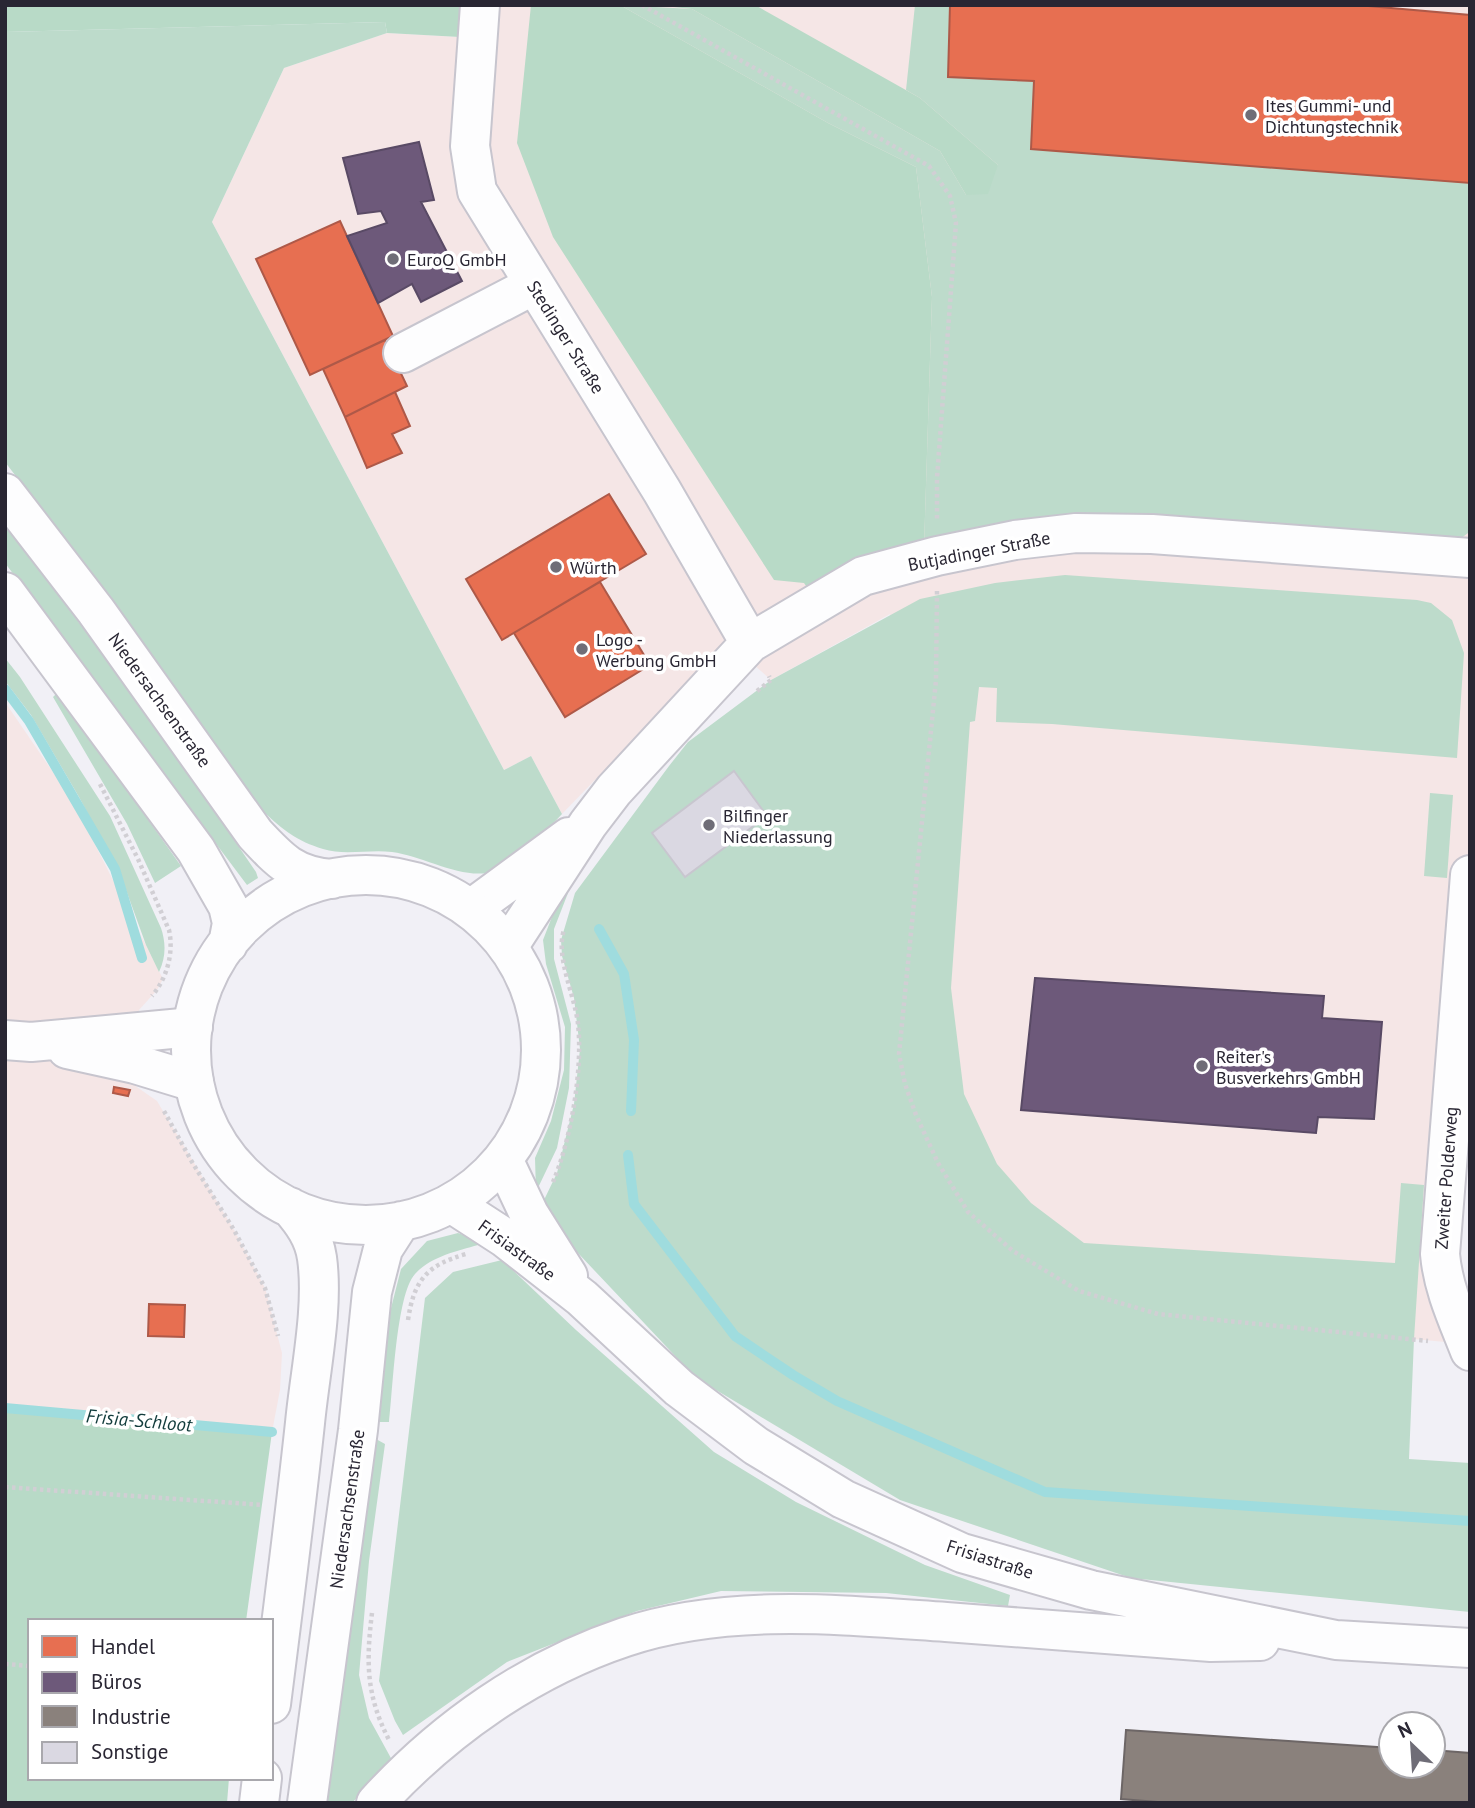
<svg xmlns="http://www.w3.org/2000/svg" width="1475" height="1808" font-family="'PT Sans',sans-serif">
<rect width="100%" height="100%" fill="#f1f0f6"/>
<path fill="#f5e6e6" d="M 462,5 L 1470,5 L 1470,875 L 1440,1254 L 1467,1344 L 1240,1323 L 968,1212 L 890,614 L 771,680 L 726,640 L 654,719 L 562,814 L 531,756 L 504,770 L 212,222 L 284,68 L 387,33 L 460,37 Z
M 5,702 L 74,803 L 163,979 L 157,990 L 139,1010 L 134,1085 L 157,1101 L 234,1230 L 265,1288 L 282,1353 L 280,1390 L 272,1432 L 5,1408 Z"/>
<path fill="#bddbcb" d="M 620,5 L 692,9 L 940,151 L 966,195 L 998,165 L 920,98 L 906,90 L 915,5 L 950,5 L 948,77 L 1034,81 L 1031,149 L 1470,183 L 1470,524 L 1468,533 L 1448,548 L 924,548 L 932,297 L 916,167 L 828,123 Z
M 385,22 L 387,33 L 284,68 L 212,222 L 504,770 L 531,756 L 562,814 C 542,835 521,863 492,872 C 462,880 423,856 392,852 C 369,849 345,856 323,849 C 297,841 283,830 264,812 L 115,605 L 5,462 L 5,32 Z
M 5,526 C 93,638 176,754 256,872 L 258,878 L 247,885 L 5,563 Z
M 1065,575 L 1417,600 L 1431,603 L 1452,620 L 1464,653 L 1457,758 L 1052,724 L 996,722 L 997,688 L 979,687 L 975,721 L 970,722 L 951,988 L 964,1094 L 997,1164 L 1031,1203 L 1084,1243 L 1395,1263 L 1401,1183 L 1424,1185 L 1414,1339 L 1409,1459 L 1470,1463 L 1470,1612 L 1131,1578 L 900,1500 L 696,1378 L 543,1216 L 544,1200 L 557,1173 L 574,1104 L 580,1049 L 574,998 L 562,956 L 561,940 L 575,893 L 669,766 L 688,742 L 771,680 L 920,599 L 995,583 Z
M 5,658 L 20,677 L 110,816 L 161,928 C 166,943 166,957 159,972 L 146,945 L 121,876 L 79,797 L 31,715 L 5,681 Z
M 56,694 L 88,735 L 181,866 L 155,883 L 127,824 L 53,697 Z
M 1430,793 L 1453,795 L 1447,878 L 1424,876 Z
M 568,888 L 568,893 L 554,929 L 554,959 L 571,1024 L 569,1088 L 557,1148 L 536,1192 L 535,1158 L 551,1121 L 564,1070 L 565,1027 L 546,964 L 543,940 L 555,909 Z
M 458,1233 L 480,1241 L 478,1245 C 457,1251 430,1257 415,1274 C 396,1295 393,1391 389,1422 L 379,1422 L 389,1316 L 401,1269 L 427,1241 Z
M 502,1260 L 576,1330 L 714,1452 L 796,1502 L 925,1565 L 1010,1595 L 1008,1606 L 886,1593 L 721,1591 L 637,1611 L 507,1662 L 403,1735 L 395,1721 L 379,1681 L 425,1298 L 453,1272 Z
M 376,1439 L 385,1444 L 369,1561 L 359,1675 L 369,1718 L 392,1760 L 352,1803 L 321,1803 Z"/>
<path fill="#b8dac7" d="M 5,5 L 462,5 L 460,37 L 387,33 L 385,22 L 5,32 Z
M 531,5 L 620,5 L 828,123 L 916,167 L 932,297 L 924,548 L 811,593 L 804,583 L 774,580 L 553,237 L 517,143 Z
M 653,5 L 755,5 L 920,98 L 998,165 L 988,194 L 966,195 L 940,151 L 692,9 Z
M 5,1408 L 272,1432 L 246,1621 L 30,1621 L 30,1778 L 229,1778 L 227,1803 L 5,1803 Z"/>
<path fill="#e76f51" stroke="#ae5948" stroke-width="2" d="M 950,5 L 1357,5 L 1470,15 L 1470,183 L 1031,149 L 1034,81 L 948,77 Z
M 340,221 L 393,336 L 310,375 L 256,259 Z
M 385,340 L 407,386 L 345,417 L 323,369 Z
M 395,392 L 410,426 L 392,434 L 402,453 L 367,468 L 345,417 Z
M 609,494 L 646,554 L 502,640 L 466,579 Z
M 600,582 L 650,665 L 565,717 L 514,633 Z
M 114,1087 L 130,1090 L 128,1096 L 113,1093 Z
M 149,1304 L 185,1305 L 184,1337 L 148,1336 Z"/>
<path fill="#6d597a" stroke="#594a65" stroke-width="2" d="M 419,142 L 434,200 L 421,202 L 462,281 L 421,302 L 412,284 L 378,303 L 347,236 L 387,223 L 381,211 L 358,214 L 343,158 Z
M 1035,978 L 1324,996 L 1322,1018 L 1382,1022 L 1374,1119 L 1318,1117 L 1316,1133 L 1021,1110 Z"/>
<path fill="#8a817c" stroke="#6d6666" stroke-width="2" d="M 1126,1730 L 1391,1748 L 1391,1766 L 1433,1766 L 1433,1750 L 1470,1753 L 1470,1803 L 1170,1803 L 1121,1799 Z"/>
<g fill="none" stroke-linecap="round" stroke-linejoin="round">
<path stroke="#9fdcde" stroke-width="10" d="M 5,689 L 29,721 L 115,869 L 142,958
M 599,929 L 624,974 L 634,1040 L 631,1111
M 628,1155 L 634,1204 L 735,1336 L 793,1375 L 837,1401 L 1045,1492 L 1470,1521
M 5,1408 L 272,1432"/>
</g>
<path fill="#dad8e2" stroke="#c8c6cf" stroke-width="2" d="M 734,771 L 767,816 L 685,877 L 652,833 Z"/>
<g fill="none" stroke-linecap="round" stroke-linejoin="round">
<g stroke="#c7c5ce" stroke-width="42">
<path id="minor" d="M 480,5 L 470,146 L 477,191 L 662,491 L 750,643
M 403,353 L 534,285
M 1470,875 L 1440,1254 C 1443,1289 1458,1320 1470,1351
M 471,909 L 569,837
M 508,947 L 588,824 L 614,790 L 750,643 L 863,576 L 937,556 L 1015,540 L 1076,533 L 1152,534 L 1470,558
M 5,1040 L 31,1042 L 193,1027
M 67,1049 L 135,1064 L 194,1082"/>
</g>
<g stroke="#c7c5ce" stroke-width="42">
<path id="major" d="M 5,493 L 96,611 L 255,834 C 280,861 294,876 332,879
M 5,592 L 196,850 L 228,906 L 232,923 L 228,944
M191 1050a175 175 0 1 1 350 0a175 175 0 1 1-350 0Z
M 503,1159 L 529,1214 L 568,1276
M 451,1203 L 505,1238 L 582,1298 L 679,1388 L 756,1446 L 843,1499 L 962,1553 L 1091,1590 L 1336,1640 L 1470,1648
M 271,1704 C 283,1610 295,1516 305,1423 C 310,1371 324,1308 317,1258 C 314,1237 303,1222 290,1207
M 259,1803 L 262,1778
M 307,1803 L 358,1430 L 372,1292 L 383,1249 L 401,1221
M 376,1803 C 444,1729 529,1669 625,1637 C 728,1603 841,1615 946,1622 C 1035,1628 1123,1635 1211,1642 L 1260,1641"/>
</g>
<path stroke="#d1cfd4" stroke-width="4.5" stroke-dasharray="3.5 3.5" stroke-linecap="butt" d="M 642,5 L 929,166 L 950,196 L 956,223 L 937,478 L 937,519
M 937,591 L 936,680 L 899,1054 L 905,1084 L 916,1115 L 938,1163 L 968,1212 L 1013,1251 L 1079,1291 L 1158,1314 L 1428,1341
M 757,691 L 771,680 L 769,676
M 100,784 L 138,859 L 169,930 C 174,953 167,978 152,996
M 164,1111 L 192,1162 L 234,1230 L 265,1288 L 278,1336
M 553,1182 C 571,1139 583,1070 578,1024 C 575,996 555,956 564,930
M 408,1320 C 414,1280 427,1265 466,1254
M 5,1487 L 263,1505
M 372,1613 C 366,1662 366,1695 389,1740
M 5,1664 L 30,1666"/>
<use href="#minor" stroke="#fdfdfe" stroke-width="38"/>
<use href="#major" stroke="#fdfdfe" stroke-width="38"/>
</g>
<g fill="#6f6d77" stroke="#fff" stroke-width="2.5">
<circle cx="1251" cy="115" r="7"/>
<circle cx="393" cy="259" r="7"/>
<circle cx="556" cy="567" r="7"/>
<circle cx="582" cy="649" r="7"/>
<circle cx="709" cy="825" r="7"/>
<circle cx="1202" cy="1066" r="7"/>
</g>
<g text-anchor="middle" dominant-baseline="central" stroke-width="7" stroke-linejoin="round" paint-order="stroke">
<g font-size="18" fill="#292633" stroke="#fff" text-anchor="start">
<text x="1265" y="105">Ites Gummi- und<tspan x="1265" dy="21">Dichtungstechnik</tspan></text>
<text x="407" y="259">EuroQ GmbH</text>
<text x="570" y="567">Würth</text>
<text x="596" y="639">Logo -<tspan x="596" dy="21">Werbung GmbH</tspan></text>
<text x="723" y="815">Bilfinger<tspan x="723" dy="21">Niederlassung</tspan></text>
<text x="1216" y="1056">Reiter's<tspan x="1216" dy="21">Busverkehrs GmbH</tspan></text>
</g>
<g font-size="18" fill="#292633" stroke="#fff">
<text transform="translate(566 337) rotate(58)">Stedinger Straße</text>
<text transform="translate(979 551) rotate(-11)">Butjadinger Straße</text>
<text transform="translate(160 700) rotate(54)">Niedersachsenstraße</text>
<text transform="translate(1446 1178) rotate(-86)">Zweiter Polderweg</text>
<text transform="translate(517 1250) rotate(36)">Frisiastraße</text>
<text transform="translate(347 1509) rotate(-82)">Niedersachsenstraße</text>
<text transform="translate(990 1559) rotate(18)">Frisiastraße</text>
</g>
<g font-size="19" font-style="italic" fill="#123c3c" stroke="#fff">
<text transform="translate(139 1420) rotate(5)">Frisia-Schloot</text>
</g>
</g>
<rect width="1475" height="1808" fill="none" stroke="#292633" stroke-width="14"/>
<rect x="28" y="1619" width="245" height="161" fill="#ffffff" stroke="#a9a8ad" stroke-width="2"/>
<rect x="42" y="1636" width="35" height="21" fill="#e76f51" stroke="#a9a8ad" stroke-width="2"/>
<text x="91" y="1654" font-size="21" fill="#292633">Handel</text>
<rect x="42" y="1672" width="35" height="21" fill="#6d597a" stroke="#a9a8ad" stroke-width="2"/>
<text x="91" y="1689" font-size="21" fill="#292633">Büros</text>
<rect x="42" y="1706" width="35" height="21" fill="#8a817c" stroke="#a9a8ad" stroke-width="2"/>
<text x="91" y="1724" font-size="21" fill="#292633">Industrie</text>
<rect x="42" y="1742" width="35" height="21" fill="#dad8e2" stroke="#a9a8ad" stroke-width="2"/>
<text x="91" y="1759" font-size="21" fill="#292633">Sonstige</text>
<g transform="translate(1412 1745) rotate(335)"><circle r="33" fill="#ffffff" stroke="#a9a8ad" stroke-width="2"/>
<path d="M0-5L12 26L0 18L-12 26Z" fill="#6f6d77"/>
<text y="-10" font-size="19" font-weight="bold" text-anchor="middle" fill="#292633">N</text>
</g>
</svg>
